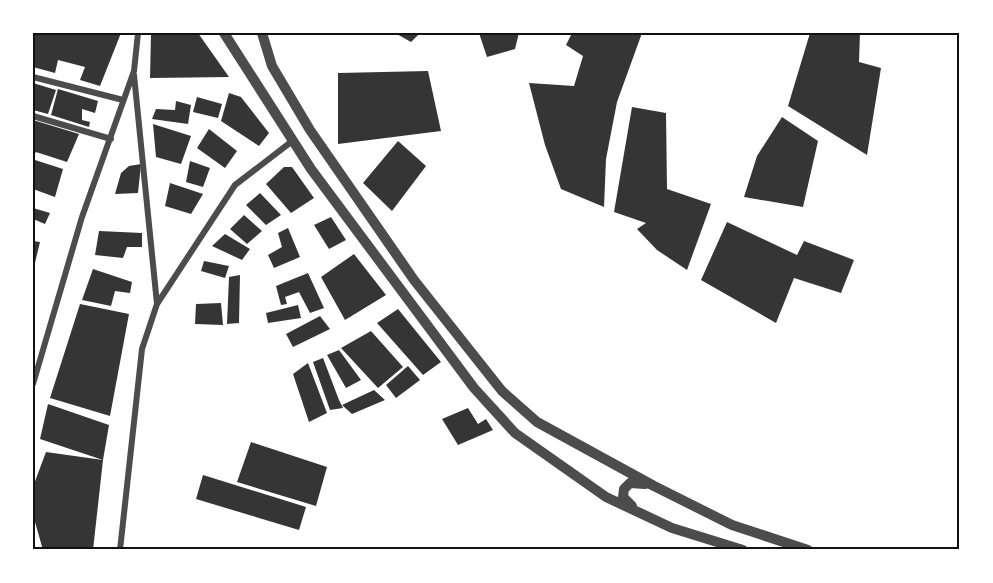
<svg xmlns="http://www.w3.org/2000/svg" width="993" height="583" font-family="Merriweather,serif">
<rect width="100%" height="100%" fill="#fff"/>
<path fill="#353535" d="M 33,33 L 121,33 L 100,86 L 80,80 L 85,67 L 58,60 L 55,73 L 33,67 Z
M 151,33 L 198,33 L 229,77 L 150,78 Z
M 395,33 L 420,33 L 411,42 Z
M 479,33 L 519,33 L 515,49 L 487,57 Z
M 572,33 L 642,33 L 617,102 L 606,159 L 604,207 L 561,189 L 545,145 L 529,83 L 574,86 L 583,56 L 566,45 Z
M 810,33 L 860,33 L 859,62 L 881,68 L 867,155 L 788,106 Z
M 428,71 L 441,131 L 338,144 L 338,73 Z
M 33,83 L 56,90 L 48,114 L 33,110 Z
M 58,89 L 98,101 L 95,113 L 82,109 L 82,120 L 90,122 L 89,127 L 51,115 Z
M 229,93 L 241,97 L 269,133 L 259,146 L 221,121 Z
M 197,97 L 222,104 L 218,118 L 193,112 Z
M 176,101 L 191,105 L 188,124 L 152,119 L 156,109 L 175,110 Z
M 632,107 L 666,113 L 667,189 L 711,204 L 687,270 L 657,250 L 637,229 L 646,223 L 614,212 Z
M 782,117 L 818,141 L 803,207 L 744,197 L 757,156 Z
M 33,120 L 79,134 L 67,162 L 36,152 L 33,156 Z
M 153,124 L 191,136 L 181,164 L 156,157 Z
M 209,129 L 237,151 L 225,168 L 197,148 Z
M 398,141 L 426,166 L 392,211 L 363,183 Z
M 35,160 L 63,169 L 55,197 L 33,189 Z
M 190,161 L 210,168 L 203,187 L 186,182 Z
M 141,164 L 138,193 L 115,194 L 121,173 L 129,166 Z
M 284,167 L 292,167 L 314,198 L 291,213 L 266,184 Z
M 170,183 L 203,194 L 191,214 L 165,206 Z
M 260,193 L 281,215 L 266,225 L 246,205 Z
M 33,208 L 50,213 L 45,224 L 33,219 Z
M 244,215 L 262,231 L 247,244 L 230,229 Z
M 331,217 L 346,240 L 329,249 L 314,225 Z
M 727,222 L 797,255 L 804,241 L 854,260 L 841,293 L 794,278 L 776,323 L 701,280 Z
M 288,228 L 300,257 L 274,268 L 268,255 L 282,247 L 278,233 Z
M 99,231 L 142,233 L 142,247 L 127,247 L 123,258 L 95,255 Z
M 225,234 L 250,249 L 242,260 L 212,246 Z
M 33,241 L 40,242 L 34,267 L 33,267 Z
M 354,254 L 386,295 L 345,320 L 321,277 Z
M 204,261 L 229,266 L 225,278 L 201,271 Z
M 93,269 L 132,282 L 130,293 L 115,291 L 111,306 L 82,300 Z
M 308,273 L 324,308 L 310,313 L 299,292 L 285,297 L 287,304 L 281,305 L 276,286 Z
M 240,275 L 239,323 L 227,324 L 229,277 Z
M 221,303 L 223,325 L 195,324 L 196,304 Z
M 80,304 L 129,314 L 110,416 L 50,398 Z
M 298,305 L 301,318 L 268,323 L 266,313 Z
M 398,309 L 441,362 L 423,375 L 377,323 Z
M 320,316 L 330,329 L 293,347 L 286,334 Z
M 371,331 L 403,367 L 378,388 L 341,348 Z
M 339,350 L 361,380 L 346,388 L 327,355 Z
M 323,358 L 339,400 L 343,408 L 330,410 L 313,362 Z
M 308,363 L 327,413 L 309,422 L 293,374 Z
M 408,366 L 420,380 L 396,398 L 386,385 Z
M 374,390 L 385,400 L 352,414 L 342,405 Z
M 48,404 L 109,425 L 103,460 L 40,439 Z
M 468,408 L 478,424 L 486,419 L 493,430 L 458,445 L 442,419 Z
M 251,442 L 327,467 L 316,506 L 237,482 Z
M 46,452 L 103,460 L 93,550 L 43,550 L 35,522 L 34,484 Z
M 203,475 L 306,507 L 299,530 L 196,499 Z"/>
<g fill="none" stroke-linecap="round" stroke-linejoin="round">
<path stroke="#4c4c4c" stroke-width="6" d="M 134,75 L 157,304
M 33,77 L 123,100
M 33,116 L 111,139
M 33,384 L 82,217 L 134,71 L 138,33
M 120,550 L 142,349 L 157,304 L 235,185 L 291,142"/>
<path stroke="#4c4c4c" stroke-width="10" d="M 224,33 L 311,169 L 474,388 L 515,433 L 606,497 L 672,528 L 743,550
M 262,33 L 272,66 L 310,130 L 414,280 L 502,391 L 537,422 L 654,486 L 732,525 L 808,550
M 632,506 L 623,497 L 624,489 L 630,483 L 645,484"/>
</g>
<rect width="993" height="583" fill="none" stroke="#ffffff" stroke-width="69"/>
<rect x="34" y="34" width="924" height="514" fill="none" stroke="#111" stroke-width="2"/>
</svg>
